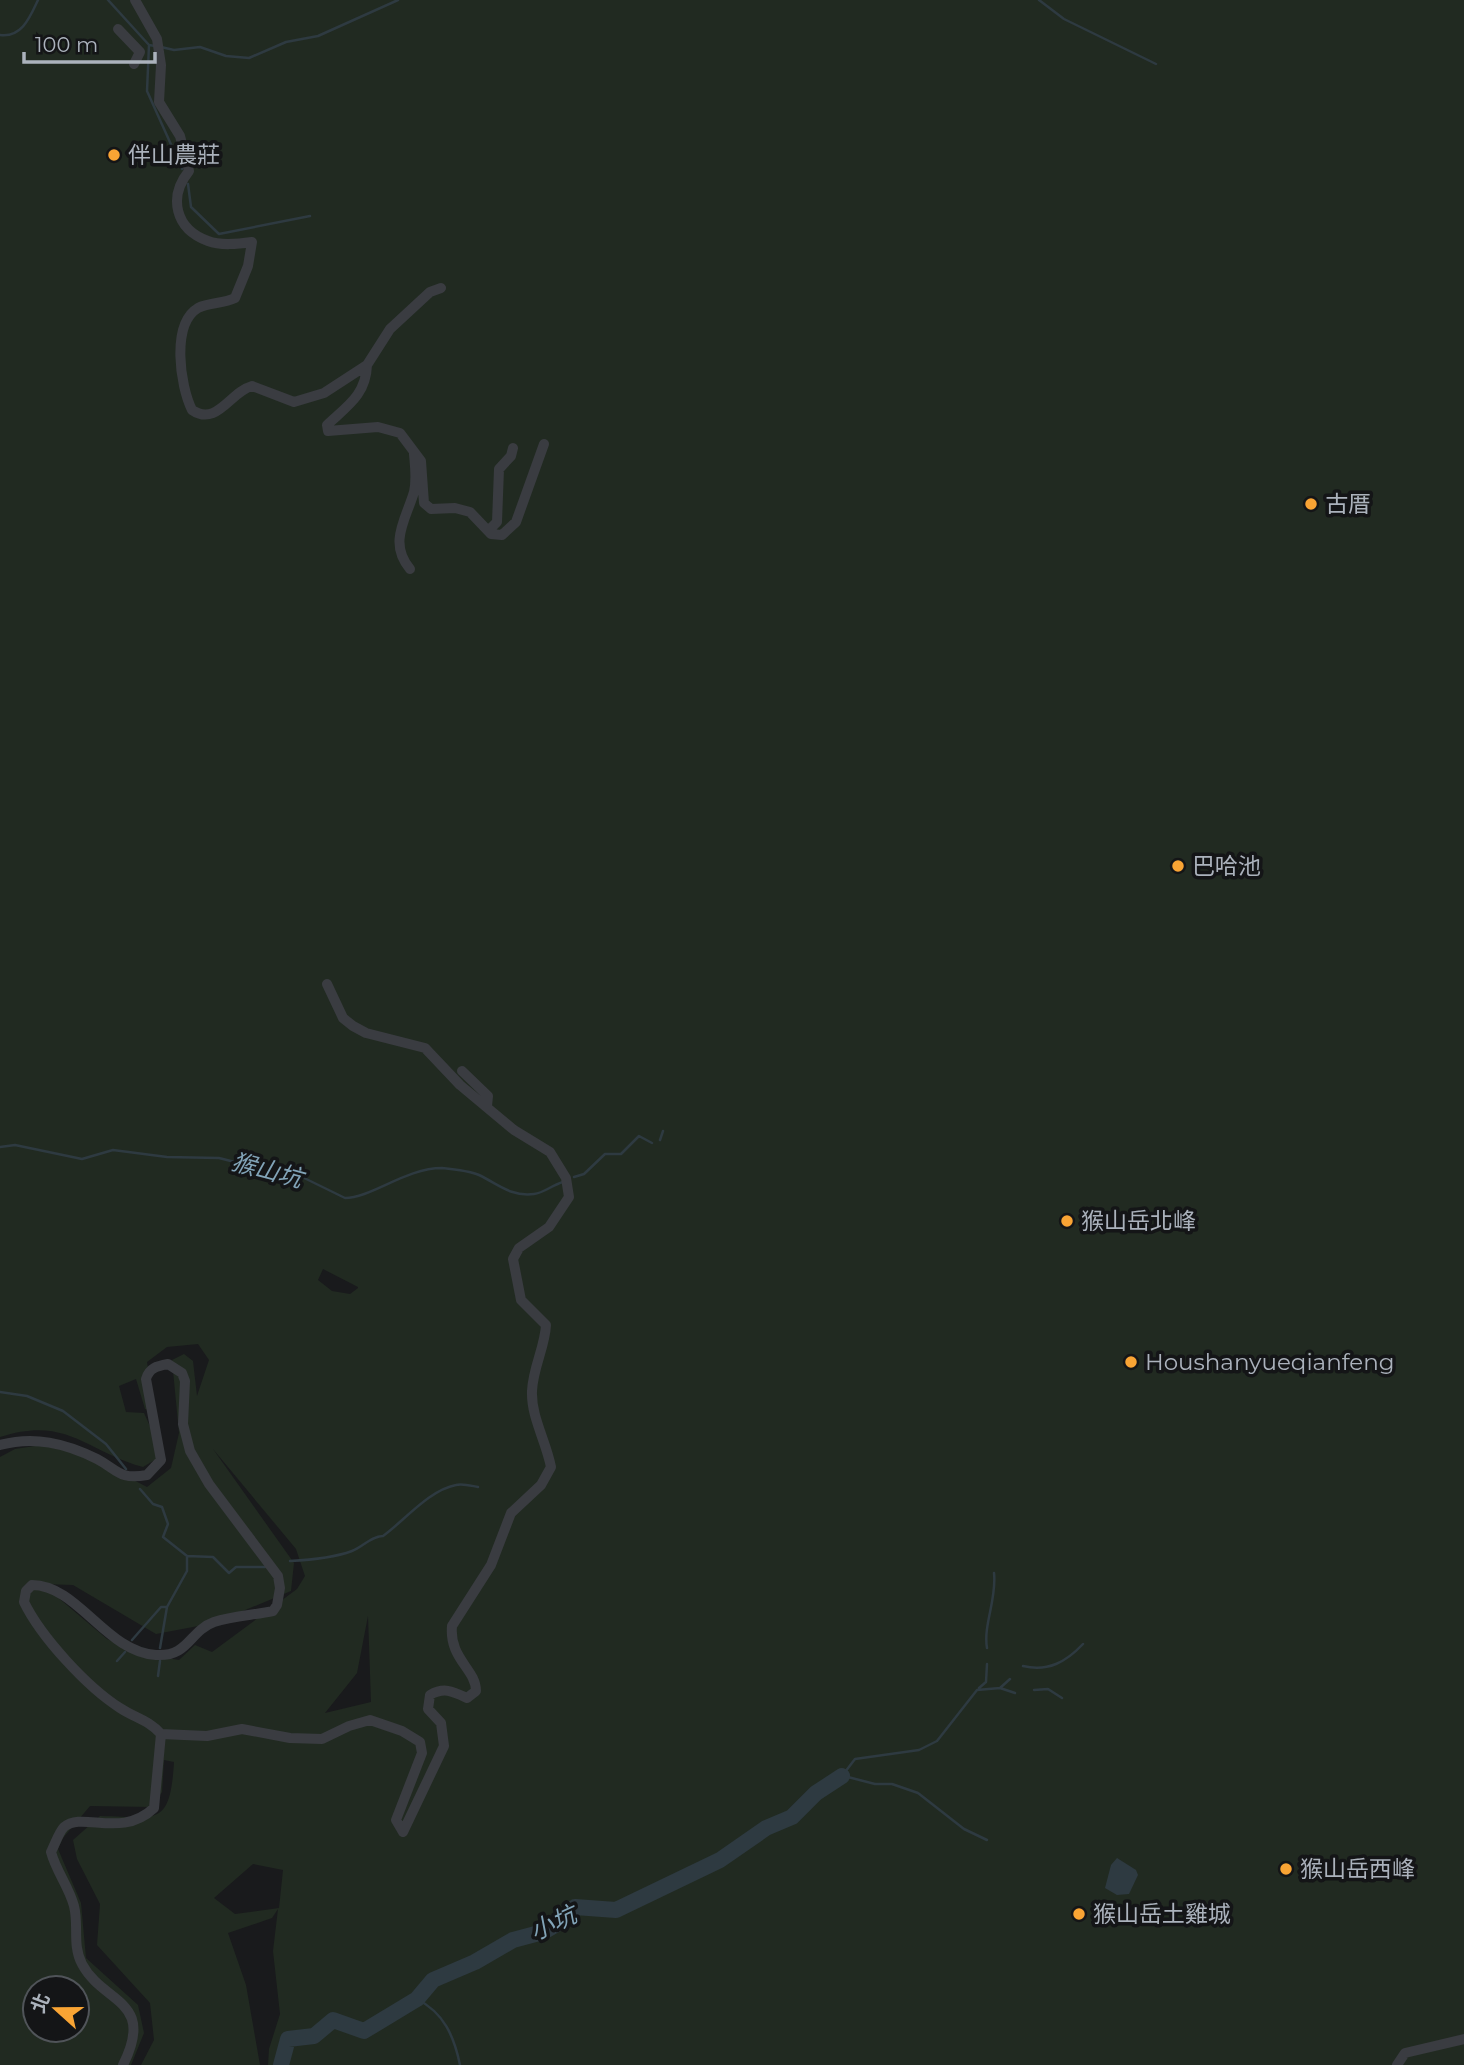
<svg xmlns="http://www.w3.org/2000/svg" width="1464" height="2065" font-family="Montserrat,'Noto Sans TC',sans-serif">
<rect width="100%" height="100%" fill="#191a1c"/>
<path fill="#212a21" fill-rule="evenodd" d="M 0,0 L 1464,0 L 1464,2065 L 268,2065 L 269,2049 L 280,2014 L 273,1951 L 278,1909 L 272,1918 L 228,1933 L 246,1985 L 260,2065 L 141,2065 L 154,2040 L 150,2003 L 97,1945 L 100,1904 L 77,1859 L 73,1840 L 100,1816 C 157,1817 170,1828 174,1762 L 164,1760 L 162,1792 L 152,1807 L 90,1806 L 63,1838 L 58,1849 L 81,1903 L 86,1958 L 138,2005 L 144,2033 L 131,2065 L 0,2065 L 0,1457 L 15,1449 L 61,1442 L 147,1487 L 171,1468 L 179,1433 L 172,1360 L 184,1354 L 193,1361 L 197,1396 L 209,1360 L 198,1344 L 167,1347 L 147,1362 L 154,1411 L 145,1409 L 136,1379 L 119,1386 L 126,1412 L 144,1413 L 163,1455 L 143,1467 C 87,1452 67,1415 0,1437 ZM 323,1269 L 358,1287 L 358,1288 L 350,1294 L 332,1291 L 318,1280 ZM 213,1449 L 296,1549 L 305,1576 L 297,1589 L 212,1652 L 195,1645 L 179,1660 L 141,1654 L 107,1639 L 42,1584 L 73,1585 L 156,1634 L 214,1623 L 291,1591 L 294,1563 ZM 368,1616 L 371,1702 L 325,1713 L 357,1673 ZM 253,1864 L 283,1870 L 279,1908 L 235,1914 L 214,1898 ZM 35,1988 L 77,1988 L 77,2030 L 35,2030 Z"/>
<path fill="#2e3a41" d="M 1117,1858 L 1136,1870 L 1138,1875 L 1129,1894 L 1117,1895 L 1105,1888 L 1111,1865 Z"/>
<g fill="none" stroke-linecap="round" stroke-linejoin="round">
<path stroke="#2e3a41" stroke-width="2.5" d="M 108,0 L 149,45 L 155,46
M 1039,0 L 1064,19 L 1156,64
M 0,35 C 22,38 30,17 38,0
M 149,45 L 147,91 L 182,169
M 161,47 L 174,50 L 200,47 L 226,56 L 249,58 L 286,42 L 318,36 L 398,0
M 188,184 L 191,207 L 219,234 L 310,216
M 660,1140 L 663,1131
M 0,1147 L 15,1145 L 82,1159 L 113,1150 L 167,1157 L 219,1158 L 286,1175 L 296,1174 L 345,1198 C 371,1198 406,1168 442,1168 C 452,1169 470,1171 479,1175 C 498,1184 511,1197 534,1194 C 544,1193 552,1185 563,1182
M 574,1177 L 584,1174 L 605,1154 L 621,1154 L 639,1136 L 652,1143
M 0,1392 L 27,1396 L 63,1411 L 106,1444 L 126,1469
M 140,1489 L 153,1504 L 162,1507 L 168,1524 L 163,1537 L 187,1556 L 213,1557 L 229,1573 L 236,1567 L 265,1567
M 290,1561 C 310,1560 333,1558 352,1551 C 363,1547 371,1536 383,1536 C 404,1521 429,1490 456,1485 C 462,1483 472,1486 478,1487
M 132,1640 L 161,1607 L 167,1607 L 187,1571 L 187,1557
M 160,1648 L 167,1607
M 987,1648 C 983,1625 997,1599 994,1573
M 117,1661 L 125,1652
M 1023,1666 C 1048,1672 1066,1662 1083,1644
M 158,1676 L 160,1661
M 979,1688 L 986,1682 L 987,1664
M 1000,1688 L 1010,1679
M 1034,1690 L 1048,1689 L 1062,1698
M 842,1776 L 855,1759 L 919,1750 L 937,1741 L 977,1690 L 1000,1688 L 1015,1693
M 844,1776 L 875,1784 L 892,1784 L 918,1793 L 964,1829 L 987,1840
M 417,1999 C 444,2013 454,2036 460,2065"/>
<path stroke="#2e3a41" stroke-width="16" d="M 281,2065 L 288,2039 L 314,2036 L 333,2020 L 364,2031 L 417,1999 L 433,1980 L 475,1962 L 513,1940 L 543,1932 L 560,1922 L 575,1907 L 616,1910 L 720,1860 L 766,1828 L 792,1817 L 816,1793 L 842,1776"/>
<path stroke="#3a3c41" stroke-width="10" d="M 135,0 L 157,39 L 161,65 L 159,102 L 180,136 L 189,171 C 168,197 175,229 208,241 C 221,246 238,244 252,242 L 248,266 L 235,298 C 223,304 210,302 198,308 C 171,324 180,386 192,410 C 217,427 230,392 252,386 L 294,402 L 324,393 L 367,365 L 390,329 L 430,292 L 441,288
M 118,29 L 140,52
M 134,64 L 140,52
M 367,365 C 366,395 347,406 327,425 L 328,431 L 378,427 L 400,433 L 421,461 L 424,503 L 431,509 L 455,508 L 470,512 L 491,534 L 502,535 L 516,522 L 544,444
M 488,531 L 497,522 L 499,469 L 511,456 L 513,448
M 410,569 C 388,543 406,519 414,492 C 417,479 415,467 414,454
M 327,984 L 343,1018 L 353,1026 L 366,1033 L 425,1048 L 460,1085 L 514,1130 L 550,1152 L 566,1178 L 569,1197 L 549,1227 L 519,1248 L 513,1259 L 521,1300 L 546,1325 C 545,1347 533,1367 532,1391 C 531,1417 546,1441 551,1467 L 541,1485 L 511,1513 L 491,1565 L 452,1626 C 449,1659 476,1669 476,1691 L 467,1698 C 452,1691 444,1687 430,1695 L 428,1709 L 441,1723 L 444,1746 L 403,1832
M 462,1071 L 488,1096 L 487,1106
M 0,1445 C 34,1436 65,1443 97,1459 C 118,1470 119,1480 147,1475 L 161,1460 L 146,1379 C 149,1368 157,1366 168,1364 L 182,1373 L 185,1381 L 183,1424 L 190,1451 L 209,1484 L 278,1576 L 280,1588 L 277,1605 L 273,1611 C 254,1615 232,1616 214,1622 C 189,1631 189,1657 156,1655 C 106,1652 78,1585 32,1585 L 26,1591 L 24,1602 C 41,1637 87,1687 120,1708 C 135,1718 149,1720 161,1734
M 161,1734 L 207,1736 L 242,1729 L 290,1738 L 322,1739 L 349,1726 L 370,1720 L 402,1731 L 420,1742 L 422,1753 L 396,1820 L 403,1832
M 123,2065 C 156,1999 103,2004 82,1964 C 72,1945 79,1926 74,1906 C 69,1887 56,1871 51,1852 C 55,1844 59,1832 64,1827 C 83,1811 121,1839 154,1808 L 161,1734
M 1397,2065 L 1405,2053 L 1464,2039"/>
</g>
<g fill="#f9a434" stroke="#141517" stroke-width="2.5">
<circle cx="114" cy="155" r="7"/>
<circle cx="1311" cy="504" r="7"/>
<circle cx="1178" cy="866" r="7"/>
<circle cx="1067" cy="1221" r="7"/>
<circle cx="1131" cy="1362" r="7"/>
<circle cx="1286" cy="1869" r="7"/>
<circle cx="1079" cy="1914" r="7"/>
</g>
<g text-anchor="middle" dominant-baseline="central" stroke-width="7" stroke-linejoin="round" paint-order="stroke">
<g font-size="23" fill="#abb2bc" stroke="#141517" text-anchor="start">
<text x="128" y="155">伴山農莊</text>
<text x="1325" y="504">古厝</text>
<text x="1192" y="866">巴哈池</text>
<text x="1081" y="1221">猴山岳北峰</text>
<text x="1145" y="1362">Houshanyueqianfeng</text>
<text x="1300" y="1869">猴山岳西峰</text>
<text x="1093" y="1914">猴山岳土雞城</text>
</g>
<g font-size="24" font-style="italic" fill="#82a4b8" stroke="#141517">
<text transform="translate(267 1170) rotate(15)">猴山坑</text>
<text transform="translate(553 1923) rotate(-25)">小坑</text>
</g>
</g>
<g transform="translate(56 2009) rotate(291)"><circle r="33" fill="#141517" stroke="#505459" stroke-width="2"/>
<path d="M0-5L12 26L0 18L-12 26Z" fill="#f9a434"/>
<text y="-10" font-size="19" font-weight="bold" text-anchor="middle" fill="#abb2bc">北</text>
</g>
<path d="M24 52v10h131v-10" fill="none" stroke="#abb2bc" stroke-width="3.5"/>
<text x="35" y="52" font-size="21" fill="#abb2bc" stroke="#141517" stroke-width="5" paint-order="stroke">100 m</text>
</svg>
